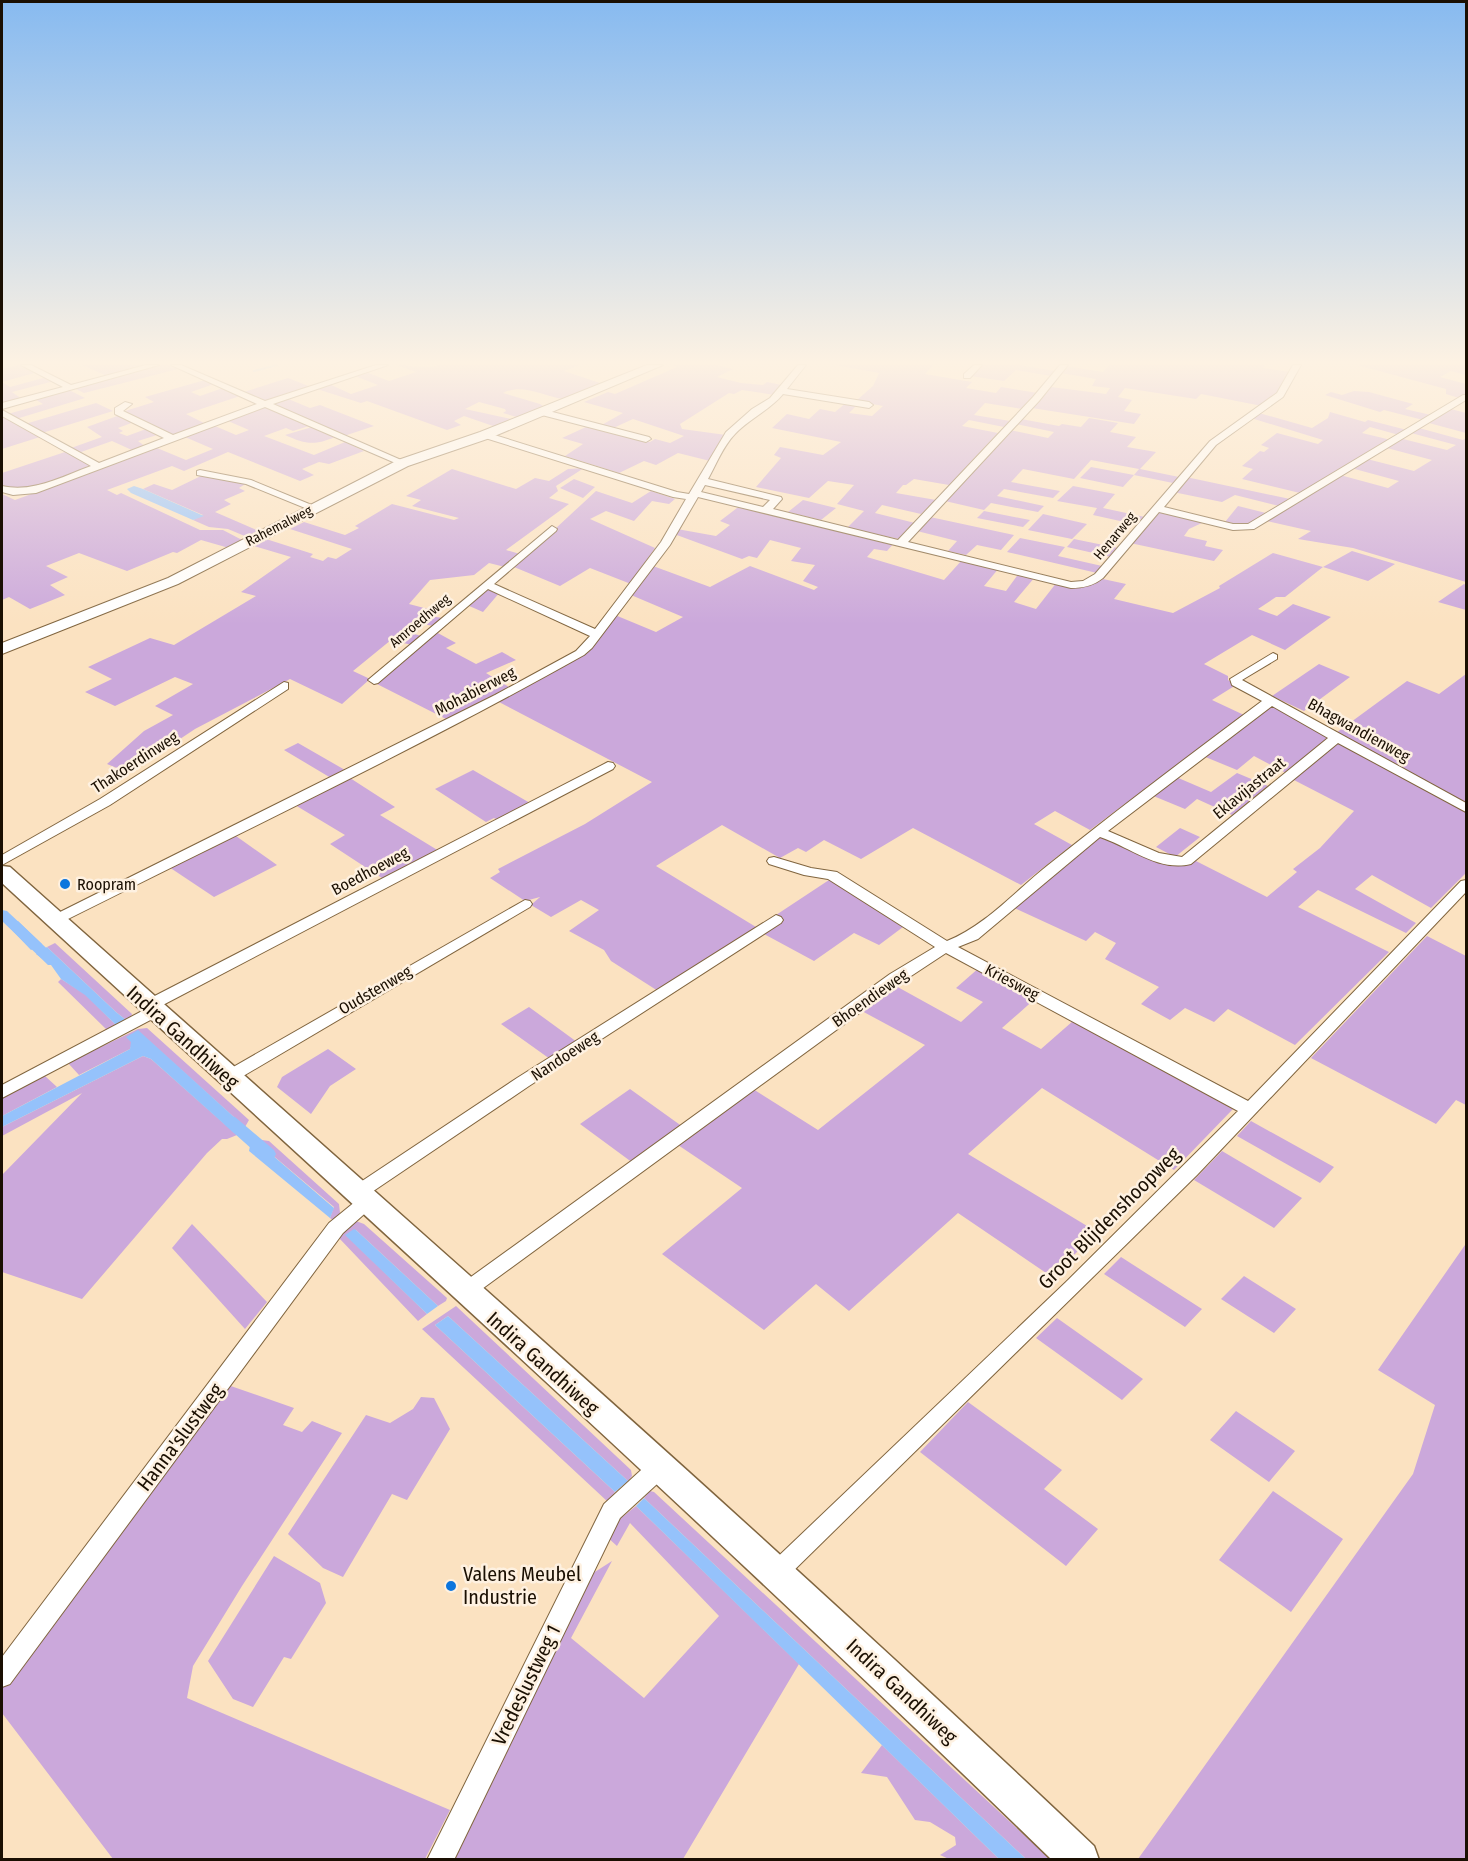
<svg xmlns="http://www.w3.org/2000/svg" width="1468" height="1861" font-family="'Fira Sans Condensed',sans-serif">
<rect width="100%" height="100%" fill="#fbe2c1"/>
<path fill="#cba8db" d="M 18,365 L 38,372 L 2,382 L 2,369 Z
M 82,365 L 151,365 L 107,376 Z
M 159,365 L 168,365 L 178,369 L 84,393 L 72,387 Z
M 397,365 C 411,365 426,369 439,365 L 580,365 L 564,371 L 603,384 C 595,387 571,400 563,399 C 543,396 522,383 503,393 L 540,404 L 546,408 L 520,418 L 503,413 L 506,411 L 505,409 L 479,402 L 465,409 L 516,420 L 496,427 L 464,416 L 454,421 L 461,425 L 447,430 L 367,401 L 361,403 L 317,389 L 329,384 L 351,394 L 378,385 L 355,376 L 366,372 L 389,381 L 416,372 Z
M 672,365 L 717,365 L 733,369 L 717,377 L 741,383 L 763,385 L 767,382 L 782,385 L 775,395 L 742,390 L 734,394 L 729,393 L 680,424 L 682,429 L 726,435 L 710,461 L 678,453 L 656,465 L 644,461 L 619,473 L 565,456 L 583,444 L 562,438 L 586,427 L 650,442 L 655,439 L 670,443 L 684,436 L 633,419 L 609,430 L 598,427 L 623,413 L 584,402 L 608,392 L 615,394 L 677,367 Z
M 835,365 L 933,365 L 925,374 L 972,382 L 966,388 L 996,393 L 1001,387 L 1038,393 L 1023,409 L 985,403 L 974,415 L 1010,421 L 1004,427 L 969,420 L 962,426 L 998,433 L 949,485 L 914,479 L 906,485 L 903,485 L 896,493 L 936,500 L 921,514 L 882,505 L 875,513 L 915,523 L 899,539 L 847,528 L 864,511 L 837,504 L 854,485 L 828,481 L 809,498 L 756,487 L 781,458 L 774,455 L 780,447 L 823,455 L 841,442 L 772,428 L 787,414 L 809,419 L 820,409 L 835,412 L 847,402 L 858,404 L 849,413 L 872,416 L 883,406 L 856,401 L 873,386 L 879,373 Z
M 981,365 L 1020,365 L 1055,371 L 1051,376 L 1016,370 L 1004,381 L 970,376 Z
M 1109,365 L 1265,365 L 1263,368 L 1290,372 L 1280,395 L 1262,406 L 1201,394 L 1196,399 L 1125,388 L 1118,397 L 1132,400 L 1124,411 L 1141,414 L 1134,424 L 1032,408 L 1051,387 L 1106,394 L 1110,388 L 1092,386 L 1096,379 L 1061,373 L 1066,366 L 1103,372 Z
M 1357,365 L 1466,365 L 1466,375 L 1451,371 L 1440,377 L 1466,384 L 1466,394 L 1459,398 L 1446,394 L 1446,389 Z
M 47,377 L 54,381 L 12,392 L 22,399 L 2,405 L 2,382 L 10,387 Z
M 288,378 L 311,387 L 266,401 L 244,392 Z
M 205,380 L 214,384 L 191,392 L 200,396 L 223,388 L 240,396 L 186,414 L 208,425 L 172,438 L 122,412 L 154,402 L 145,397 Z
M 67,389 L 85,398 L 16,419 L 8,414 L 43,404 L 33,398 Z
M 1354,391 L 1369,392 L 1413,404 L 1405,409 L 1431,415 L 1423,420 L 1384,410 L 1380,412 L 1325,395 L 1331,392 L 1342,395 Z
M 286,398 L 310,408 L 320,405 L 374,426 L 344,436 L 272,403 Z
M 96,403 L 113,411 L 42,433 L 25,424 Z
M 265,407 L 309,426 L 293,431 L 286,428 L 264,436 L 314,455 L 345,442 L 364,451 L 329,464 L 319,462 L 302,469 L 314,475 L 300,481 L 228,452 L 184,471 L 172,466 L 107,490 L 117,495 L 121,493 L 200,530 L 223,530 L 244,541 L 229,548 L 201,540 L 177,553 L 173,552 L 127,571 L 79,553 L 46,566 L 68,577 L 50,585 L 65,595 L 30,609 L 9,597 L 2,600 L 2,494 L 15,500 L 157,448 L 186,460 L 213,449 L 185,437 L 215,426 L 236,435 L 249,430 L 228,421 Z
M 1451,409 L 1466,413 L 1466,433 L 1429,423 Z
M 1330,412 L 1365,422 L 1368,420 L 1407,430 L 1399,435 L 1370,427 L 1362,433 L 1391,440 L 1300,493 L 1242,479 L 1253,469 L 1242,466 L 1260,451 L 1264,452 L 1269,448 L 1261,445 L 1277,433 L 1318,444 L 1323,440 L 1251,418 L 1259,413 L 1312,428 L 1328,418 Z
M 2,415 L 40,437 L 2,449 Z
M 120,415 L 134,422 L 118,428 L 123,431 L 119,433 L 127,436 L 146,429 L 157,435 L 138,441 L 146,447 L 134,451 L 112,441 L 81,452 L 71,448 L 102,437 L 87,427 Z
M 1089,418 L 1118,423 L 1110,432 L 1136,437 L 1127,447 L 1156,452 L 1140,469 L 1179,477 L 1173,483 L 1134,475 L 1123,487 L 1080,478 L 1091,467 L 1134,475 L 1139,469 L 1091,460 L 1074,479 L 1023,469 L 1011,482 L 1060,491 L 1053,498 L 1004,489 L 997,496 L 1044,506 L 1038,512 L 991,503 L 984,510 L 945,501 L 1010,430 L 1048,438 L 1054,432 L 1016,424 L 1021,419 L 1059,426 L 1062,424 L 1081,427 Z
M 312,427 L 335,437 C 314,446 305,444 285,435 Z
M 1419,428 L 1463,440 L 1466,438 L 1466,582 L 1353,548 L 1298,539 L 1311,531 L 1267,521 L 1340,475 L 1388,488 L 1399,481 L 1351,468 L 1367,459 L 1414,471 L 1432,460 L 1387,448 L 1403,439 L 1447,450 L 1456,445 L 1411,433 Z
M 65,452 L 92,466 C 63,477 32,497 2,487 L 2,473 Z
M 584,468 L 556,486 L 558,491 L 549,498 L 569,504 L 506,550 L 520,554 L 505,567 L 489,563 L 474,575 L 430,580 L 409,604 L 428,609 L 423,615 L 443,618 L 433,626 L 413,622 L 402,631 L 422,636 L 412,645 L 391,640 L 353,671 L 370,679 L 342,704 L 290,679 L 195,729 L 129,773 L 107,764 L 144,731 L 173,715 L 155,706 L 193,684 L 175,677 L 115,706 L 85,692 L 112,679 L 88,667 L 150,638 L 174,645 L 256,596 L 241,592 L 291,557 L 254,546 L 266,539 L 313,554 L 310,557 L 323,561 L 328,557 L 336,559 L 352,549 L 290,529 L 304,522 L 345,535 L 359,528 L 355,526 L 392,504 L 454,520 L 459,518 L 412,506 L 421,500 L 406,496 L 452,469 L 516,489 L 535,478 L 549,481 L 568,469 Z
M 203,475 L 247,483 L 239,488 L 245,491 L 224,500 L 231,504 L 215,512 L 259,531 L 247,537 L 228,529 L 209,527 L 193,520 L 203,515 L 143,489 L 154,484 L 172,490 Z
M 1186,477 L 1290,499 L 1279,506 L 1235,495 L 1222,502 L 1173,492 Z
M 574,479 L 595,487 L 583,498 L 560,488 Z
M 1073,486 L 1115,494 L 1103,508 L 1145,517 L 1138,525 L 1093,515 L 1097,508 L 1057,501 Z
M 596,491 L 632,503 L 651,491 L 675,499 L 669,504 L 652,501 L 634,521 L 606,511 L 590,519 L 655,548 L 631,584 L 590,568 L 560,586 L 514,567 Z
M 803,500 L 836,508 L 821,520 L 788,512 Z
M 741,505 L 894,543 L 887,551 L 874,549 L 867,557 L 944,580 L 962,560 L 999,568 L 984,586 L 1006,591 L 1019,573 L 1035,577 L 1014,602 L 1036,609 L 1057,582 C 1080,586 1081,588 1103,579 L 1126,584 L 1114,599 L 1173,613 L 1220,588 L 1219,586 L 1273,553 L 1323,567 L 1352,551 L 1395,564 L 1368,581 L 1323,567 L 1285,597 L 1276,597 L 1258,609 L 1277,616 L 1293,604 L 1331,617 L 1285,650 L 1252,635 L 1204,664 L 1228,676 L 1228,680 L 1236,685 L 1212,700 L 1244,715 L 1090,830 L 1055,811 L 1034,824 L 1072,845 L 1021,885 L 913,828 L 861,859 L 824,840 L 806,852 L 798,848 L 780,858 L 722,825 L 656,866 L 756,927 L 658,991 L 611,961 L 604,950 L 569,931 L 599,910 L 581,900 L 551,917 L 531,905 L 540,897 L 525,901 L 490,878 L 500,872 L 498,869 L 585,824 L 652,782 L 499,702 L 586,653 L 615,615 L 656,632 L 683,617 L 631,595 L 653,566 L 710,587 L 750,566 L 814,590 L 818,587 L 803,581 L 815,565 L 791,561 L 801,548 L 770,540 L 757,558 L 749,556 L 742,559 L 674,534 L 677,529 L 716,536 L 730,525 L 720,521 Z
M 1238,506 L 1266,513 L 1249,525 L 1225,522 Z
M 1158,510 L 1206,521 L 1189,529 L 1184,536 L 1207,541 L 1205,546 L 1223,550 L 1214,561 L 1130,543 Z
M 984,511 L 1030,520 L 1023,527 L 977,518 Z
M 1043,514 L 1087,524 L 1072,539 L 1028,530 Z
M 930,517 L 1014,535 L 1001,550 L 977,545 L 966,555 L 948,551 L 957,541 L 917,531 Z
M 1020,538 L 1065,547 L 1058,556 L 1102,566 L 1097,573 L 1007,552 Z
M 1074,539 L 1118,548 L 1111,557 L 1067,547 Z
M 1464,584 L 1466,585 L 1466,610 L 1438,602 Z
M 487,588 L 500,592 L 483,612 L 467,605 Z
M 436,632 L 456,643 L 446,648 L 476,664 L 502,652 L 516,660 L 486,673 L 509,687 L 446,719 L 375,683 Z
M 1319,664 L 1350,677 L 1304,711 L 1272,696 Z
M 1466,674 L 1466,805 L 1336,733 L 1407,681 L 1439,694 Z
M 1272,704 L 1333,737 L 1286,773 L 1254,756 L 1237,770 L 1203,756 Z
M 1339,740 L 1466,810 L 1466,873 L 1431,908 L 1372,875 L 1355,889 L 1416,923 L 1406,933 L 1318,890 L 1298,907 L 1389,952 L 1295,1045 L 1228,1009 L 1214,1022 L 1185,1008 L 1170,1020 L 1141,1004 L 1159,987 L 1105,959 L 1116,943 L 1095,932 L 1086,941 L 1010,906 L 1099,833 L 1172,865 L 1185,865 L 1192,859 L 1267,897 L 1297,872 L 1293,869 L 1320,848 L 1354,811 L 1292,779 Z
M 298,743 L 345,770 L 331,778 L 284,750 Z
M 473,770 L 530,803 L 498,820 L 494,818 L 486,822 L 435,789 Z
M 1237,773 L 1268,786 L 1232,815 L 1197,799 L 1185,809 L 1151,795 L 1176,777 L 1211,792 Z
M 350,778 L 395,807 L 380,815 L 439,851 L 385,880 L 330,844 L 345,835 L 295,805 Z
M 1180,828 L 1200,837 L 1175,857 L 1156,847 Z
M 236,836 L 277,865 L 214,897 L 169,867 L 225,839 Z
M 829,880 L 907,924 L 879,945 L 854,933 L 814,961 L 764,934 L 784,920 L 776,915 Z
M 1427,936 L 1466,956 L 1466,1105 L 1456,1100 L 1436,1124 L 1311,1058 Z
M 55,943 L 132,1014 L 131,1017 L 126,1020 L 116,1012 L 47,947 Z
M 980,967 L 1036,998 L 1002,1028 L 1041,1049 L 1073,1021 L 1233,1109 L 1174,1170 L 1042,1088 L 968,1154 L 1097,1232 L 1052,1277 L 958,1213 L 849,1311 L 816,1284 L 764,1330 L 662,1254 L 742,1188 L 678,1145 L 753,1089 L 818,1130 L 925,1045 L 860,1010 L 894,985 L 961,1022 L 983,1002 L 956,988 Z
M 61,979 L 85,994 L 116,1025 L 107,1030 L 58,982 Z
M 529,1007 L 577,1042 L 550,1059 L 501,1024 Z
M 147,1028 L 249,1120 L 245,1127 L 138,1031 L 130,1049 L 79,1075 L 68,1063 L 138,1029 Z
M 328,1049 L 356,1069 L 330,1086 L 311,1114 L 277,1087 L 282,1077 Z
M 143,1056 L 151,1059 L 237,1135 L 227,1139 L 222,1139 L 207,1153 L 82,1299 L 2,1272 L 2,1175 L 82,1093 L 2,1136 L 2,1127 Z
M 45,1076 L 57,1087 L 2,1116 L 2,1098 Z
M 630,1089 L 683,1127 L 633,1163 L 580,1124 Z
M 1251,1121 L 1334,1167 L 1320,1183 L 1237,1136 Z
M 262,1140 L 269,1141 L 339,1204 L 340,1213 L 334,1221 L 330,1218 L 334,1207 L 257,1142 Z
M 1222,1151 L 1302,1198 L 1274,1228 L 1194,1180 Z
M 356,1221 L 364,1224 L 447,1298 L 446,1301 L 438,1306 L 356,1230 L 346,1235 L 427,1314 L 418,1321 L 339,1238 L 343,1228 Z
M 192,1224 L 267,1302 L 245,1329 L 172,1248 Z
M 1465,1245 L 1466,1859 L 1138,1859 L 1413,1474 L 1435,1405 L 1378,1370 Z
M 1121,1257 L 1202,1309 L 1185,1327 L 1104,1274 Z
M 1244,1276 L 1296,1309 L 1274,1333 L 1221,1299 Z
M 456,1306 L 631,1470 L 632,1476 L 628,1481 L 448,1316 L 435,1325 L 615,1492 L 608,1502 L 422,1329 Z
M 1057,1318 L 1143,1379 L 1122,1400 L 1036,1338 Z
M 225,1384 L 294,1408 L 283,1425 L 302,1432 L 312,1421 L 342,1433 L 242,1586 L 193,1666 L 187,1698 L 450,1810 L 425,1859 L 113,1859 L 2,1713 L 2,1684 Z
M 421,1397 L 434,1398 L 450,1429 L 407,1500 L 392,1494 L 343,1577 L 323,1568 L 288,1534 L 366,1415 L 390,1423 L 413,1409 Z
M 968,1402 L 1062,1470 L 1044,1489 L 1098,1529 L 1066,1566 L 920,1452 Z
M 1236,1411 L 1295,1451 L 1269,1482 L 1210,1440 Z
M 650,1491 L 654,1492 L 1050,1859 L 1026,1859 L 644,1498 Z
M 1273,1491 L 1343,1539 L 1291,1612 L 1219,1560 Z
M 636,1506 L 799,1664 L 683,1859 L 447,1860 L 587,1577 L 612,1561 L 571,1638 L 644,1698 L 719,1616 L 630,1523 L 617,1546 L 607,1537 L 615,1523 Z
M 274,1556 L 320,1583 L 326,1603 L 291,1659 L 284,1657 L 253,1707 L 233,1699 L 208,1661 Z
M 882,1745 L 999,1859 L 949,1859 L 940,1855 L 956,1845 L 955,1837 L 930,1822 L 915,1820 L 887,1777 L 861,1773 Z"/>
<path fill="#95c2fb" d="M 134,486 L 143,489 L 204,516 L 193,520 L 131,493 L 127,489 Z
M 18,921 L 42,944 L 31,950 L 8,926 Z
M 47,947 L 116,1012 L 126,1020 L 116,1025 L 85,995 L 61,979 L 51,965 L 36,954 Z
M 138,1030 L 245,1127 L 246,1130 L 237,1135 L 233,1132 L 151,1059 L 143,1056 L 2,1127 L 2,1116 L 130,1049 L 131,1042 L 126,1037 Z
M 257,1142 L 334,1208 L 330,1218 L 249,1151 L 250,1146 Z
M 354,1229 L 356,1230 L 438,1306 L 427,1314 L 345,1235 Z
M 448,1316 L 628,1481 L 615,1492 L 435,1325 Z
M 644,1498 L 1026,1859 L 999,1859 L 636,1506 Z"/>
<g fill="none" stroke-linecap="round" stroke-linejoin="round">
<path stroke="#95c2fb" stroke-width="2" d="M 254,371 L 277,365"/>
<path fill="#95c2fb" fill-rule="evenodd" d="M 2,910 L 7,911 L 58,959 L 60,962 L 58,965 L 48,965 L 2,921 Z
M 230,1116 L 235,1117 L 274,1150 L 276,1154 L 274,1158 L 262,1158 L 225,1125 L 222,1121 L 225,1117 Z"/>
<g stroke="#80653f" stroke-width="2">
<path id="street" d="M 21,365 L 31,365 L 71,385 L 146,365 L 159,365 L 2,409 L 2,403 L 63,387 Z
M 171,365 L 181,365 L 265,401 L 376,365 L 388,365 L 273,404 L 408,463 L 400,465 L 265,407 L 36,493 L 13,495 L 2,492 L 2,486 C 33,493 61,477 91,466 L 2,416 L 2,410 L 99,463 L 164,438 L 115,414 L 115,408 L 125,402 L 132,404 L 123,411 L 173,435 L 257,404 Z
M 798,365 L 806,365 L 787,389 L 869,402 L 873,405 L 869,408 L 783,394 C 770,410 749,419 735,434 C 723,446 716,465 708,479 L 781,497 L 782,499 L 773,509 L 898,540 L 1033,397 L 1060,365 L 1068,365 L 1039,401 L 908,542 L 1071,582 L 1083,581 L 1095,574 L 1210,441 L 1277,393 L 1293,365 L 1301,365 L 1283,397 L 1216,445 L 1164,507 L 1233,524 L 1248,524 L 1463,395 L 1466,395 L 1466,400 L 1254,529 L 1233,530 L 1159,512 L 1103,578 C 1093,586 1083,588 1071,588 L 698,497 L 670,545 L 592,648 L 584,655 C 413,751 235,835 60,923 L 50,923 L 48,920 L 50,917 L 495,695 L 576,651 L 590,636 L 488,589 L 378,683 L 374,684 L 368,680 L 552,526 L 557,529 L 556,531 L 494,584 L 595,629 L 661,542 L 686,499 L 673,497 L 482,437 L 482,433 L 488,433 L 677,492 L 689,494 L 726,432 L 752,409 L 770,398 ZM 705,485 L 770,500 L 763,507 L 701,492 Z
M 974,365 L 982,365 L 970,378 L 964,378 L 964,374 Z
M 541,409 L 649,437 L 651,439 L 646,442 L 538,414 L 538,410 Z
M 200,470 L 251,480 L 319,508 L 310,510 L 246,484 L 197,475 L 197,471 Z
M 1273,653 L 1277,655 L 1277,659 L 1242,680 L 1466,803 L 1466,812 L 1338,743 L 1191,864 C 1158,872 1130,847 1100,837 L 978,939 L 958,947 L 1248,1101 L 1461,881 L 1466,880 L 1466,892 L 1197,1175 L 782,1582 L 774,1585 L 766,1582 L 763,1575 L 766,1568 L 1066,1282 L 1238,1111 L 946,953 L 902,982 L 471,1297 L 464,1300 L 457,1297 L 454,1292 L 457,1287 L 890,974 L 935,947 L 828,879 L 804,875 L 769,864 L 767,861 L 769,858 L 774,857 L 811,868 L 837,872 L 947,941 C 987,925 1018,888 1052,862 C 1121,807 1191,754 1262,701 L 1232,685 L 1230,679 ZM 1272,706 L 1328,738 L 1182,857 L 1159,853 L 1108,831 Z
M 284,682 L 288,683 L 288,689 L 110,805 L 2,865 L 2,855 L 100,799 Z
M 608,762 L 613,763 L 615,766 L 613,769 L 159,1007 L 162,1011 L 160,1015 L 2,1098 L 2,1085 L 144,1010 L 141,1006 L 143,1002 Z
M 525,900 L 530,901 L 532,904 L 530,907 L 233,1082 L 221,1082 L 219,1078 L 221,1074 Z
M 776,915 L 781,917 L 783,920 L 781,923 L 529,1086 L 366,1196 L 371,1198 L 374,1203 L 371,1208 L 343,1233 L 10,1684 L 2,1687 L 2,1657 L 329,1223 L 356,1201 L 350,1199 L 347,1194 L 350,1189 L 517,1078 Z
M 660,1458 L 668,1460 L 671,1467 L 668,1474 L 620,1518 L 454,1860 L 427,1860 L 604,1504 L 652,1460 Z"/>
</g>
<g stroke="#80653f" stroke-width="2">
<path id="secondary" d="M 647,365 L 663,365 L 490,438 L 408,466 L 178,584 L 2,654 L 2,643 L 168,578 L 398,460 L 480,432 Z"/>
</g>
<g stroke="#80653f" stroke-width="3">
<path id="primary" d="M 2,866 L 10,867 C 373,1191 741,1511 1094,1846 L 1099,1860 L 1052,1860 C 709,1526 354,1206 2,883 Z"/>
</g>
<use href="#street" fill="#fff" fill-rule="evenodd"/>
<use href="#secondary" fill="#fff" fill-rule="evenodd"/>
<use href="#primary" fill="#fff" fill-rule="evenodd"/>
</g>
<linearGradient id="sky" x2="0" y2="1"><stop stop-color="#87baf0"/><stop offset="0.58" stop-color="#fdf2e3"/><stop offset="1" stop-color="#fdf2e3" stop-opacity="0"/></linearGradient>
<rect width="1468" height="625" fill="url(#sky)"/>
<g fill="#0c75dd" stroke="#fef1e1" stroke-width="2">
<circle cx="65" cy="884" r="6"/>
<circle cx="451" cy="1586" r="6"/>
</g>
<g text-anchor="middle" dominant-baseline="central" stroke-width="5" stroke-linejoin="round" paint-order="stroke">
<g font-size="14" fill="#1a0f02" stroke="#fef1e1">
<text transform="translate(279 526) rotate(-27)">Rahemalweg</text>
<text transform="translate(1115 536) rotate(-50)">Henarweg</text>
<text transform="translate(420 621) rotate(-40)">Amroedhweg</text>
</g>
<g font-size="16" fill="#1a0f02" stroke="#fef1e1">
<text transform="translate(475 691) rotate(-27)">Mohabierweg</text>
<text transform="translate(1359 730) rotate(29)">Bhagwandienweg</text>
<text transform="translate(135 762) rotate(-33)">Thakoerdinweg</text>
<text transform="translate(1249 788) rotate(-39)">Eklavijastraat</text>
<text transform="translate(370 871) rotate(-28)">Boedhoeweg</text>
<text transform="translate(1012 982) rotate(28)">Kriesweg</text>
<text transform="translate(375 990) rotate(-30)">Oudstenweg</text>
<text transform="translate(870 998) rotate(-35)">Bhoendieweg</text>
<text transform="translate(565 1056) rotate(-33)">Nandoeweg</text>
</g>
<g font-size="16" fill="#1a0f02" stroke="#fef1e1" text-anchor="start">
<text x="77" y="884">Roopram</text>
</g>
<g font-size="20" fill="#1a0f02" stroke="#fef1e1">
<text transform="translate(183 1037) rotate(42)">Indira Gandhiweg</text>
<text transform="translate(1109 1218) rotate(-45)">Groot Blijdenshoopweg</text>
<text transform="translate(543 1363) rotate(42)">Indira Gandhiweg</text>
<text transform="translate(180 1437) rotate(-53)">Hanna'slustweg</text>
<text transform="translate(526 1685) rotate(-64)">Vredeslustweg 1</text>
<text transform="translate(902 1691) rotate(43)">Indira Gandhiweg</text>
</g>
<g font-size="20" fill="#1a0f02" stroke="#fef1e1" text-anchor="start">
<text x="463" y="1574">Valens Meubel<tspan x="463" dy="23">Industrie</tspan></text>
</g>
</g>
<rect width="1468" height="1861" fill="none" stroke="#1a0f02" stroke-width="6"/>
</svg>
